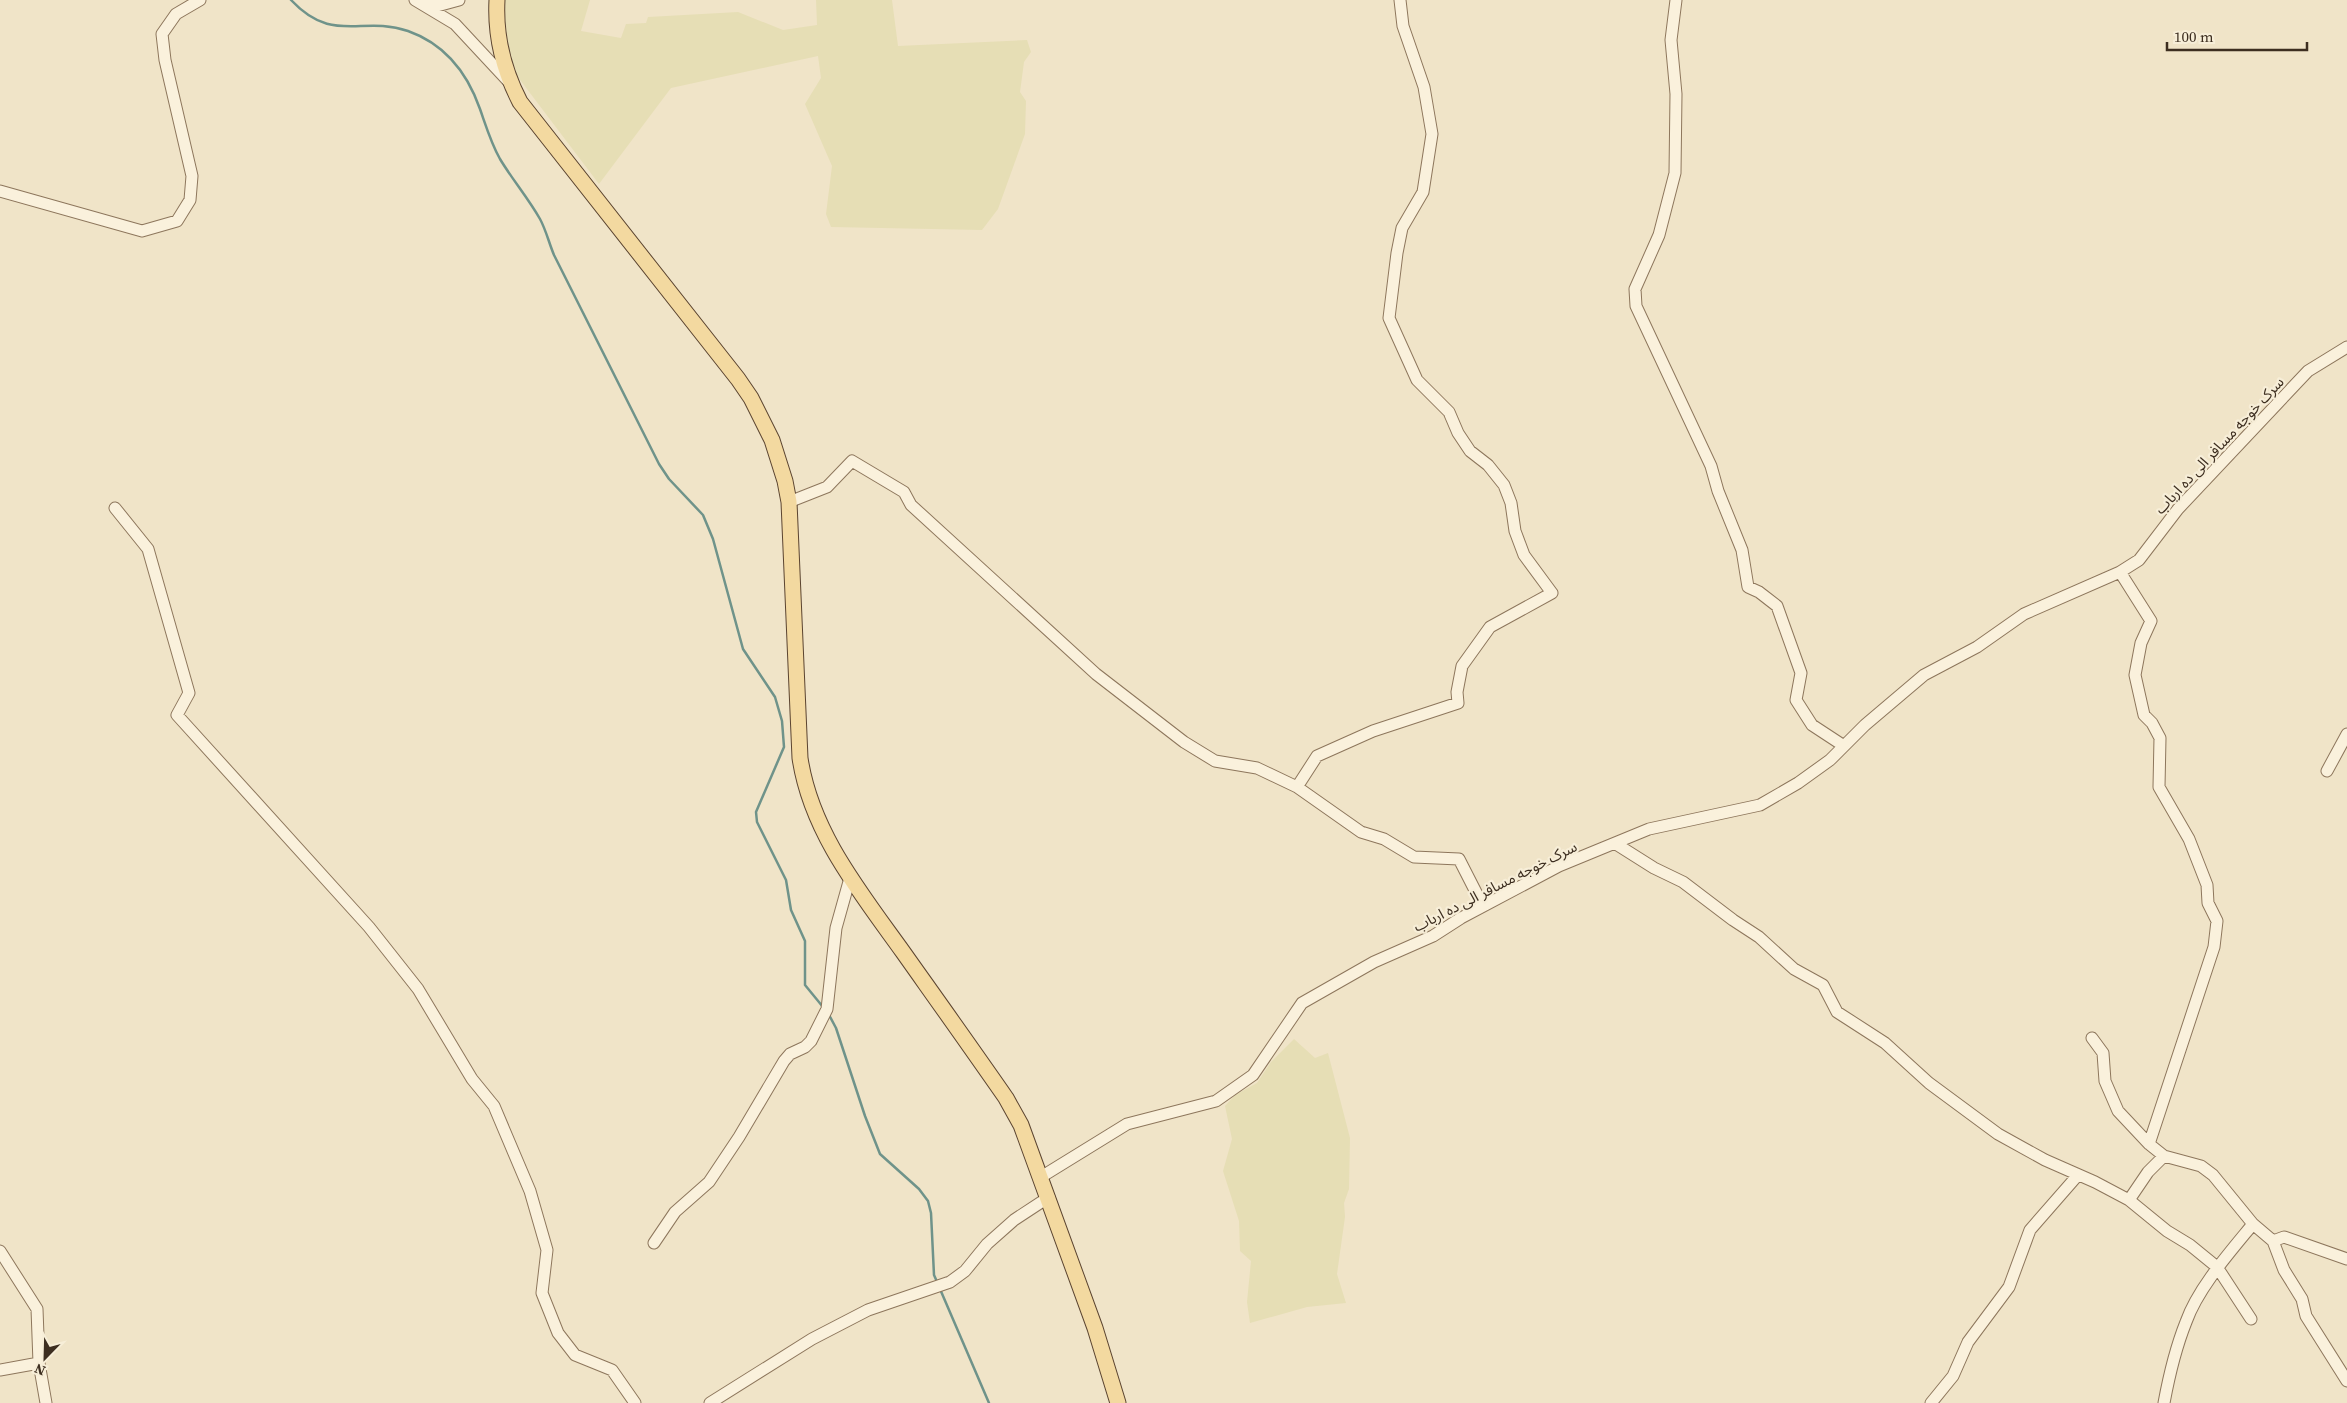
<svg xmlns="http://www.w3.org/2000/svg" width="2347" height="1403" font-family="'Source Serif 4','Noto Sans Arabic',serif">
<rect width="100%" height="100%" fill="#f0e4c8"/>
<path fill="#e6deb5" d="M 502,0 L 590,0 L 581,31 L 621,38 L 626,24 L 646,23 L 648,17 L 738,12 L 783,30 L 817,25 L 816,0 L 892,0 L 898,46 L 1027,40 L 1031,52 L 1024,62 L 1020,92 L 1026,101 L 1025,134 L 998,209 L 982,230 L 831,227 L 826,214 L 832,166 L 805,104 L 821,78 L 818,56 L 671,88 L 599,184 L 508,64 Z
M 1294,1039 L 1315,1058 L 1328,1053 L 1350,1138 L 1349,1189 L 1344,1203 L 1345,1217 L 1337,1274 L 1346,1303 L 1307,1307 L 1250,1323 L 1247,1302 L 1251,1261 L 1240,1251 L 1239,1221 L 1223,1171 L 1232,1139 L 1225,1106 L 1235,1095 L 1257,1083 L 1271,1062 Z"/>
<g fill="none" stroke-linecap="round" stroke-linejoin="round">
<path stroke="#6f938a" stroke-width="2.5" d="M 291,0 C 333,45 361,15 408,31 C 445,44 467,72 480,109 C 486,126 491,143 500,159 C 512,179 528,198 540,219 C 546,230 549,243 554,255 L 659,464 L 669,479 L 703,515 L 713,539 L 743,649 L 775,697 L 782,721 L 784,747 L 756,812 L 757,822 L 786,880 L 791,910 L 805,941 L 805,985 L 823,1007
M 828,1013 L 836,1028 L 865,1116 L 880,1154 L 919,1189 L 928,1201 L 931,1213 L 934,1275 L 938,1284
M 940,1289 L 989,1403"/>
<g stroke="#8d765c" stroke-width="13">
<path id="minor" d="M 415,0 L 455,24 L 509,82
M 1676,0 L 1671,40 L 1676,94 L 1675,173 L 1659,235 L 1635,289 L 1636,306 L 1711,466 L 1718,491 L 1742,550 L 1748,587 L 1759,592 L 1777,606 L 1801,673 L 1796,700 L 1812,725 L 1844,746
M 426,3 L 437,6 L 459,0
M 0,191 L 142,231 L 177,221 L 190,200 L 192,176 L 165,60 L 162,34 L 176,14 L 200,0
M 789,502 L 827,487 L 852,461 L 904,492 L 911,505 L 1096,674 L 1184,742 L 1215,761 L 1257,768 L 1297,787 L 1361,832 L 1384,839 L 1414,857 L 1459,859 L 1483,906
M 115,508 L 148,549 L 189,693 L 177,715 L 369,927 L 418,989 L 472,1079 L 494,1106 L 530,1191 L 547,1250 L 542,1293 L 558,1333 L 575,1355 L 612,1370 L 635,1403
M 2120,572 L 2151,621 L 2141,643 L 2135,675 L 2144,715 L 2152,723 L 2160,738 L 2159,787 L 2189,839 L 2207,885 L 2208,903 L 2217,921 L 2214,947 L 2149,1144
M 2327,771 L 2347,734
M 1297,787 L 1317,756 L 1373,731 L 1458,703 L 1457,692 L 1462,666 L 1490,627 L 1552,593 L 1524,555 L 1515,531 L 1511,503 L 1504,485 L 1488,465 L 1470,451 L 1458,433 L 1449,412 L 1417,380 L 1389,318 L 1397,253 L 1402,228 L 1423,192 L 1432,134 L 1424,87 L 1403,26 L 1400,0
M 1616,844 L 1654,868 L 1683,882 L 1733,920 L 1759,937 L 1794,969 L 1823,985 L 1837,1012 L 1885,1043 L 1929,1083 L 1998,1134 L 2045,1160 L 2095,1182 L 2129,1200 L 2167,1231 L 2190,1245 L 2217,1267 L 2251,1319
M 2092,1038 L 2103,1053 L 2105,1081 L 2118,1111 L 2149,1144 L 2164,1156 L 2201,1166 L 2213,1175 L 2253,1224 L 2273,1241 L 2284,1237 L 2347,1259
M 1041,1177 L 1127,1124 L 1216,1101 L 1253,1075 L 1302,1003 L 1374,962 L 1433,936 L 1461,918 L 1559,866 L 1649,829 L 1760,805 L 1798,783 L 1830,760 L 1865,725 L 1924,675 L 1977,647 L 2024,614 L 2120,572 L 2139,560 L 2178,509 L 2308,371 L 2347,347
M 2129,1200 L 2148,1172 L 2164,1156
M 2273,1241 L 2284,1270 L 2302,1299 L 2306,1316 L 2347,1381
M 654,1243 L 675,1212 L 709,1182 L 739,1137 L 784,1061 L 790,1054 L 805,1047 L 811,1041 L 827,1009 L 836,928 L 850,878
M 0,1251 L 37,1309 L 39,1363 L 46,1403
M 0,1370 L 39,1363
M 710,1403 L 812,1339 L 868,1310 L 950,1282 L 965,1271 L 987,1244 L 1014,1220 L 1049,1197
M 1931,1403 L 1953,1376 L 1968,1342 L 2009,1287 L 2030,1230 L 2078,1175
M 2164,1403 C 2169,1376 2176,1347 2186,1322 C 2198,1288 2230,1252 2253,1224"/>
</g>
<g stroke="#5b4430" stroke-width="17">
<path id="major" d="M 497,0 C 495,37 503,69 520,102 L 738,379 L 751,398 L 772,440 L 785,481 L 789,502 L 800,758 C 811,832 860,892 903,952 C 937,1000 972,1049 1006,1098 L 1021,1125 L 1095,1328 L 1118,1403"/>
</g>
<use href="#minor" stroke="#faf1dc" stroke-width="11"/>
<use href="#major" stroke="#f3d9a0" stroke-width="15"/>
</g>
<g text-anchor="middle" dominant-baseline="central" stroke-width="4.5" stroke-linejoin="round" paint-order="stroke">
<g font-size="15" fill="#3d2e20" stroke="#f7eed8">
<text transform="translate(2219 445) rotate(-47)">سرک خوجه مسافر الی ده ارباب</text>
<text transform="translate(1495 886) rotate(-27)">سرک خوجه مسافر الی ده ارباب</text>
</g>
</g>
<g transform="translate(45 1358) rotate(203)" stroke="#f7eed8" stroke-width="4" paint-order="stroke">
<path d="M0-4L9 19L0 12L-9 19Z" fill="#3d2e20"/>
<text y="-8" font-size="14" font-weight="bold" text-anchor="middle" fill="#3d2e20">N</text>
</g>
<path d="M2167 42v8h140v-8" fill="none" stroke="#3d2e20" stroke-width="2.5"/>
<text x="2174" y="42" font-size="15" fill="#3d2e20" stroke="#f7eed8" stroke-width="4" paint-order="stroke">100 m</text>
</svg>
